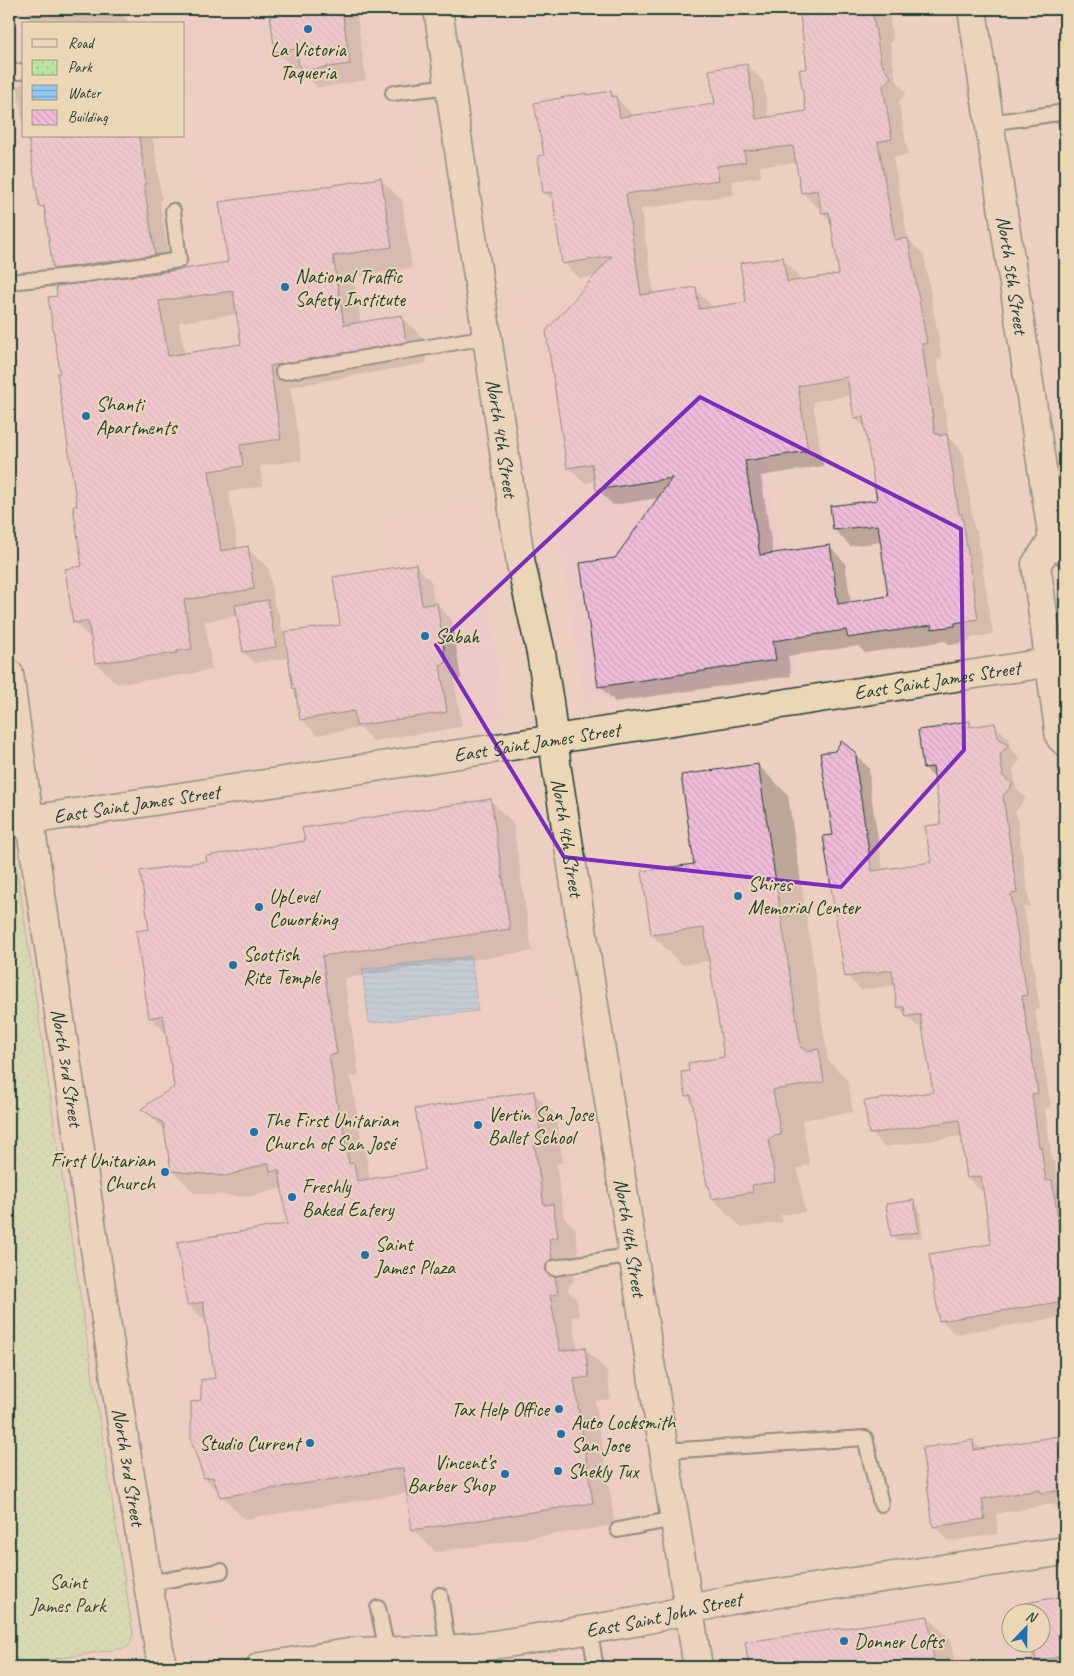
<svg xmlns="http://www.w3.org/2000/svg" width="1074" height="1676" font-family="Caveat,sans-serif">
<defs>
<pattern id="park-dots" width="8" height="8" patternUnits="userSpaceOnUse" patternTransform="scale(1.25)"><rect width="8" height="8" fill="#bae5a1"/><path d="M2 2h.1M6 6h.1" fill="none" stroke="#9fc58b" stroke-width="1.8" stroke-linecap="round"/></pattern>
<pattern id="water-rules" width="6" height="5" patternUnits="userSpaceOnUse" patternTransform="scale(1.25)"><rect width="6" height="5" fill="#95c6f1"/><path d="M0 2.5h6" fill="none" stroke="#79a2c4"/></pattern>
<pattern id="building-back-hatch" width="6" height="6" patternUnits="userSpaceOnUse" patternTransform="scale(1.25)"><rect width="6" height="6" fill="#efbcda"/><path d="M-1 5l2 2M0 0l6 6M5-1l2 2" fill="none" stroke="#cca2bc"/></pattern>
</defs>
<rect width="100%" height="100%" fill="#eccfc0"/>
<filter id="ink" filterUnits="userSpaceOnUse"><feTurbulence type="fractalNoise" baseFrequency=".02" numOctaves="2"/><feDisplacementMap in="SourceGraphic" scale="10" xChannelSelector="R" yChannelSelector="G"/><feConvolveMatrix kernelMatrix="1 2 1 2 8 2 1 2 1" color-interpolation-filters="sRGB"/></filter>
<g filter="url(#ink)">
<path fill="#edc9c8" d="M 179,9 L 395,9 L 441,309 L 230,342 L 184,40 L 184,24 L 181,24 Z
M 734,264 L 766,458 L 796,672 L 584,704 L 523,296 Z
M 474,506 L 505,717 L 419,730 L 385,522 Z
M 269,598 L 305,805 L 510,773 L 596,1308 L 636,1581 L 225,1648 L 157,1195 L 355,1161 L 339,1062 L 142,1091 L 73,627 Z
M 632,1645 L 635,1667 L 487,1667 Z"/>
<path fill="url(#park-dots)" stroke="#6c916a" d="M 9,859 L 17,869 L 69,1224 L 133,1634 L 130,1645 L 125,1648 L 9,1666 Z"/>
<path fill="url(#water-rules)" stroke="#668fa5" d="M 471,956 L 478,1011 L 369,1023 L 362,969 Z"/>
<path fill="#0003" fill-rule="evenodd" d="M 28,9 L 121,9 L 122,15 L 131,24 L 31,24 Z
M 270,9 L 356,9 L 366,80 L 318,88 L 301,71 L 300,67 L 293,68 L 277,51 Z
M 705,9 L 745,9 L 743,9 L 743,11 L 713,16 Z
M 800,9 L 889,9 L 893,41 L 890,42 L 896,80 L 906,93 L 899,102 L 908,155 L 893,157 L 908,239 L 924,255 L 942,358 L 937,359 L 949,438 L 963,452 L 974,528 L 977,531 L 993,634 L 970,638 L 971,641 L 949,645 L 946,641 L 865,653 L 858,646 L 788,656 L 791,676 L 615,702 L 600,686 L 615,559 L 659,498 L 613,505 L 597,489 L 596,481 L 584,483 L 568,467 L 595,276 L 579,279 L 564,263 L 555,203 L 544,192 L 545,156 L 585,94 L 587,96 L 611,92 L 631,113 L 632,116 L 716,105 L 747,65 L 763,81 L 769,118 L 808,112 L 809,69 ZM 797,163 L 802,192 L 818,208 L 822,208 L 823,213 L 831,221 L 840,275 L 799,282 L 798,274 L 782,258 L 748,303 L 712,308 L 711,305 L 695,289 L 654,295 L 641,209 L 734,195 L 732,181 L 761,177 L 760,166 ZM 851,395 L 855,418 L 866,428 L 878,501 L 832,507 L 835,530 L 850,546 L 882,542 L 889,597 L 851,603 L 845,563 L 830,547 L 773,555 L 761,476 L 823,466 L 813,402 Z
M 24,84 L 24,131 L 17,85 Z
M 24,136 L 158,136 L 158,139 L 153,139 L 162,200 L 160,201 L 171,272 L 230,263 L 380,179 L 402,200 L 412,268 L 353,277 L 361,323 L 402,317 L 423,338 L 427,363 L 290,387 L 302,460 L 260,466 L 263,486 L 229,492 L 238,549 L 247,548 L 269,569 L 275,608 L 279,613 L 287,658 L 255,663 L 244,652 L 238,616 L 205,621 L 212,670 L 197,672 L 197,673 L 117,684 L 96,663 L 93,641 L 74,622 L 84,567 L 79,507 L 62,374 L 59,297 L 72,285 L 54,268 L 46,211 L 40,206 L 30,145 L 25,139 ZM 238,314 L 243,345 L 185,354 L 179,322 Z
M 415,565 L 431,581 L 434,605 L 437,604 L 452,620 L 461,679 L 454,680 L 462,727 L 373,741 L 360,728 L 317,735 L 301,719 L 297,692 L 294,688 L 342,626 Z
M 969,723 L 974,728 L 995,725 L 1009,739 L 1010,748 L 1021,759 L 1013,769 L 1016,788 L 1026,798 L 1016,811 L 1030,906 L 1024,907 L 1040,1009 L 1035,1010 L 1051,1107 L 1045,1108 L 1052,1160 L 1055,1162 L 1058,1188 L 1065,1195 L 1065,1317 L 955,1334 L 941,1320 L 992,1245 L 984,1191 L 982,1192 L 968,1178 L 962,1136 L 884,1147 L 871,1133 L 935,1093 L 924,1029 L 921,1030 L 898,1007 L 895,985 L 861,990 L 847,976 L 834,836 L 855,754 L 869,768 L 870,788 L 883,870 L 932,863 L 942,825 L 936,780 L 924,767 Z
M 758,765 L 788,795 L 828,1060 L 848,1081 L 853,1112 L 802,1120 L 810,1165 L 802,1166 L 803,1168 L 798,1168 L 805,1212 L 781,1215 L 783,1222 L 742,1228 L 712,1198 L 710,1188 L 708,1185 L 694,1103 L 687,1096 L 690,1072 L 725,1058 L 710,961 L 682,965 L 652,935 Z
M 491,801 L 513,823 L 532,951 L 344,978 L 359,1076 L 351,1077 L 362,1146 L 365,1149 L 370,1180 L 427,1171 L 533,1092 L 556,1115 L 563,1162 L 556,1164 L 564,1217 L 575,1228 L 579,1259 L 571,1261 L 574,1282 L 570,1284 L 568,1291 L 577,1300 L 579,1316 L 572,1317 L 578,1349 L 584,1348 L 607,1371 L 611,1399 L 595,1401 L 615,1525 L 436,1552 L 413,1530 L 408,1493 L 244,1519 L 205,1478 L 202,1401 L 216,1379 L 208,1324 L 188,1304 L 289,1225 L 283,1188 L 249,1197 L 194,1193 L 172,1170 L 166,1131 L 143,1109 L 176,1088 L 167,1034 L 150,1017 L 151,930 L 208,862 L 306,842 Z
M 913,1202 L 919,1207 L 923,1237 L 897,1241 L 892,1236 Z
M 1065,1426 L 1065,1506 L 1056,1507 L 1053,1504 L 996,1514 L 998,1534 L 949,1541 L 934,1526 L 973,1441 L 981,1450 L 1048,1439 L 1048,1437 L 1060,1435 L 1059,1427 Z
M 1065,1597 L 1065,1667 L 1025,1667 L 1033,1666 L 1029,1644 L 1042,1644 L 1042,1614 L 1023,1614 L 1022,1605 Z
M 928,1617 L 951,1640 L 955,1667 L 750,1667 L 746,1643 Z"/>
<path fill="url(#building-back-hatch)" stroke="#1f3d34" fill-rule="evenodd" d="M 269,9 L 342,9 L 350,64 L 300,71 L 296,49 L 275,52 Z
M 799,9 L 872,9 L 881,63 L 891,77 L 883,86 L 892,139 L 878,142 L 895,240 L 908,238 L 927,343 L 922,344 L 935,434 L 939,434 L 939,436 L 947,434 L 959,514 L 962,514 L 978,619 L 955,623 L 955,626 L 932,629 L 932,625 L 848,638 L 846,630 L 773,641 L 776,660 L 598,687 L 580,563 L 615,558 L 672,478 L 596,490 L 592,464 L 567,468 L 546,331 L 612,256 L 562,264 L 552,192 L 543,193 L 538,156 L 544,155 L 534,103 L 586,93 L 586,95 L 611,91 L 612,97 L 616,96 L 620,117 L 715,104 L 709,70 L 747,64 L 756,119 L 806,111 L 799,70 L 807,68 ZM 793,146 L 801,193 L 817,190 L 822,213 L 829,212 L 839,274 L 787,282 L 783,257 L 740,263 L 746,302 L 699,309 L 696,287 L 641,295 L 626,194 L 719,180 L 717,166 L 746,162 L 744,151 ZM 847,377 L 854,418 L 863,417 L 877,500 L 830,506 L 833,530 L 878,525 L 888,596 L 838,604 L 830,545 L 760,555 L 745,461 L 808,451 L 798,386 Z
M 28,136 L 139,136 L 146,184 L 144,184 L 155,255 L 53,269 L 44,206 L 39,207 Z
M 381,178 L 392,247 L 333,256 L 344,325 L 402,315 L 406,342 L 270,366 L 281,439 L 240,445 L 243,466 L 209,471 L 221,551 L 248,546 L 254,589 L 184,600 L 192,649 L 177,651 L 177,653 L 95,663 L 88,621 L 73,623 L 65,569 L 82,566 L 73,506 L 77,506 L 57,373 L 60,373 L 48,297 L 57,296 L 56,286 L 158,273 L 228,262 L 219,202 ZM 233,291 L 241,344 L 168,356 L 159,301 Z
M 416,564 L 422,605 L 437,603 L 446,663 L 440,665 L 447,712 L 356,726 L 354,711 L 300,720 L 295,688 L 293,689 L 284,632 L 340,625 L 333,577 Z
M 268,600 L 276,647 L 243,652 L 235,605 Z
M 970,721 L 970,727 L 995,723 L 998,738 L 1008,745 L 1000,755 L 1003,776 L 1013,784 L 1003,796 L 1017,893 L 1011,894 L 1027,995 L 1022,996 L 1038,1093 L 1032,1094 L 1039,1147 L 1041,1147 L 1046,1181 L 1052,1180 L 1065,1265 L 1065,1301 L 939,1321 L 929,1254 L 991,1244 L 981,1176 L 967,1178 L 959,1120 L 869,1134 L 864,1101 L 933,1092 L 920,1014 L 906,1017 L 904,1007 L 897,1007 L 892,970 L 845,977 L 823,836 L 833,835 L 820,753 L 835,751 L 841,741 L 856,753 L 857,773 L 872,871 L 931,862 L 925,826 L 941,824 L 933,767 L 923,768 L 918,730 L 942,727 L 942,725 Z
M 758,764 L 801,1048 L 805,1048 L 806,1051 L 819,1049 L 824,1082 L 773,1090 L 781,1135 L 773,1136 L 773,1138 L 769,1139 L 775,1182 L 752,1185 L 753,1192 L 711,1199 L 709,1186 L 707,1186 L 691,1095 L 686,1096 L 681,1072 L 689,1071 L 688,1063 L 724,1057 L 704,928 L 651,935 L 642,871 L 694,864 L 681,775 Z
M 491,799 L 510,929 L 322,956 L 337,1054 L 329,1055 L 341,1126 L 343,1125 L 349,1164 L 354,1163 L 357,1181 L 425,1170 L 415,1109 L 534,1091 L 541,1140 L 534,1142 L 544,1205 L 553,1204 L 558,1237 L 549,1239 L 552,1259 L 548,1262 L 545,1269 L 548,1274 L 555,1277 L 558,1294 L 550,1295 L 560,1351 L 585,1347 L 589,1377 L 574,1379 L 593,1503 L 412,1530 L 403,1468 L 220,1497 L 213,1477 L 204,1478 L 191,1441 L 191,1402 L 201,1400 L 201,1380 L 215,1378 L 203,1302 L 187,1305 L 177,1242 L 287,1224 L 279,1170 L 270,1172 L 269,1163 L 226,1176 L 171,1171 L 163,1123 L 141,1109 L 156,1098 L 174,1087 L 163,1015 L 149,1018 L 136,931 L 149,929 L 140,871 L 207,861 L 206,856 L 305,841 L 302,828 Z
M 914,1200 L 919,1232 L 891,1236 L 886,1204 Z
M 1065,1435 L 1065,1490 L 1040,1493 L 1040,1490 L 982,1499 L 985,1519 L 933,1527 L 922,1448 L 973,1440 L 974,1450 Z
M 1065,1596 L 1065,1656 L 1036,1661 L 1033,1644 L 1042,1644 L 1042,1614 L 1027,1614 L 1025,1603 Z
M 928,1616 L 935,1667 L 749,1667 L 745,1642 Z"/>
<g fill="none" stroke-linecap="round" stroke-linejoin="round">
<g stroke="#1f3d34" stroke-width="18">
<path id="lane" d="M 9,73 L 24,71
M 393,93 L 450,86
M 990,123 L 1065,112
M 9,282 L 80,275 L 179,260 L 173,211
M 283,372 L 487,337
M 554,1268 L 633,1255
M 664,1451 L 865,1438 L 881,1504
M 618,1530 L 674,1519
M 148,1583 L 221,1571
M 440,1595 L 448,1650
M 378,1608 L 387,1651
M 589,1628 L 596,1667"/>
</g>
<g stroke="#1f3d34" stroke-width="31">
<g id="street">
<path id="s1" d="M 260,1667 L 355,1652 L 448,1650 L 494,1645 L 635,1622 L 731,1600 L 1065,1551"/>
</g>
</g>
<g stroke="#1f3d34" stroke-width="31">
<g id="secondary">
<path id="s2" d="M 438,9 L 521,564 L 541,653 L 549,702 L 557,770 L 698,1667"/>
<path id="s3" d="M 972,9 L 1053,540 L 1065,551"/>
<path d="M 1053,540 L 1036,564 L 1060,737 L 1065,742"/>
<path id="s4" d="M 9,674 L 24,784 L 126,1451 L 162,1667"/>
<path id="s5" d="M 9,823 L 220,791 L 1065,660"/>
</g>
</g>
<use href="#lane" stroke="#ebd7b5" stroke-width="14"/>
<use href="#street" stroke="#ebd7b5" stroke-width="28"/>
<use href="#secondary" stroke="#ebd7b5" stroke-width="28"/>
</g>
</g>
<path d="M0 0H1074V1676H0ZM 700,397 L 961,529 L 964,750 L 841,887 L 564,857 L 436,645 Z" fill="#eccfc0" fill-opacity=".55" fill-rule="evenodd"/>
<path fill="none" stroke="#7b2cbf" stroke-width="4" stroke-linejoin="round" d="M 700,397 L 961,529 L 964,750 L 841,887 L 564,857 L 436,645 Z"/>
<g fill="#1f6fb2" stroke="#ebd7b5" stroke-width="2">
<circle cx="308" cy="29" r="5"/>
<circle cx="285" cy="287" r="5"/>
<circle cx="86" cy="416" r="5"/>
<circle cx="425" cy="636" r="5"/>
<circle cx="738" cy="896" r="5"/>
<circle cx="259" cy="907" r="5"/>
<circle cx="233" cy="965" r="5"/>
<circle cx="478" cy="1125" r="5"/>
<circle cx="254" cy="1132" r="5"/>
<circle cx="165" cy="1172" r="5"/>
<circle cx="292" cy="1197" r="5"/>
<circle cx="365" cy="1255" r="5"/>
<circle cx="559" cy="1409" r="5"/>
<circle cx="561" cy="1434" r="5"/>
<circle cx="310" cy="1443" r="5"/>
<circle cx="558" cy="1471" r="5"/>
<circle cx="505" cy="1474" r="5"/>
<circle cx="844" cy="1641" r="5"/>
</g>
<g text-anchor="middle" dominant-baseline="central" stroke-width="4" stroke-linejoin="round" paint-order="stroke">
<g font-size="20" fill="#1f3d34" stroke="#ebd7b5" text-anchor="start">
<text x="308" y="49" text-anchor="middle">La Victoria<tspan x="308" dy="23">Taqueria</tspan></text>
<text x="295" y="276">National Traffic<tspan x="295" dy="23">Safety Institute</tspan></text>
<text x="96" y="404">Shanti<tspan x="96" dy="23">Apartments</tspan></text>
<text x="435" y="636">Sabah</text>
<text x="748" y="884">Shires<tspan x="748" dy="23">Memorial Center</tspan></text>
<text x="269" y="896">UpLevel<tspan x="269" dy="23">Coworking</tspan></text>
<text x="243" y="954">Scottish<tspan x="243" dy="23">Rite Temple</tspan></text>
<text x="488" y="1114">Vertin San Jose<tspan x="488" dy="23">Ballet School</tspan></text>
<text x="264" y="1120">The First Unitarian<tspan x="264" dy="23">Church of San José</tspan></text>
<text x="155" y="1160" text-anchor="end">First Unitarian<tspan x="155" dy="23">Church</tspan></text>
<text x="302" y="1186">Freshly<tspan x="302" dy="23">Baked Eatery</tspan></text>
<text x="375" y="1244">Saint<tspan x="375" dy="23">James Plaza</tspan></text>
<text x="549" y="1409" text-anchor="end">Tax Help Office</text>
<text x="571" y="1422">Auto Locksmith<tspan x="571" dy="23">San Jose</tspan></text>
<text x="300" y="1443" text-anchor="end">Studio Current</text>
<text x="495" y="1462" text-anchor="end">Vincent’s<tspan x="495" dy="23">Barber Shop</tspan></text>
<text x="568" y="1471">Shekly Tux</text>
<text x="854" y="1641">Donner Lofts</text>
</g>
<g font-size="20" fill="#1f3d34" stroke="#ebd7b5">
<text stroke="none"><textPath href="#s3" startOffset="269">North 5th Street</textPath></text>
<text stroke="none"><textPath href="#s2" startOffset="434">North 4th Street</textPath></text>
<text stroke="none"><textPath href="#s5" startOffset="939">East Saint James Street</textPath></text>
<text stroke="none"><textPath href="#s5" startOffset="534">East Saint James Street</textPath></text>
<text stroke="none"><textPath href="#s5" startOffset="129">East Saint James Street</textPath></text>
<text stroke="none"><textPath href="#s2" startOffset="839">North 4th Street</textPath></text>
<text stroke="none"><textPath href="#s4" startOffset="398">North 3rd Street</textPath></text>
<text stroke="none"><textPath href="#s2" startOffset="1244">North 4th Street</textPath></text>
<text stroke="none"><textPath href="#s4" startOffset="802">North 3rd Street</textPath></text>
<text stroke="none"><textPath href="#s1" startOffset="408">East Saint John Street</textPath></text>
</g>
<g font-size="20" fill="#2e4e3f" stroke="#ebd7b5">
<text x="68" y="1582">Saint<tspan x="68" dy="23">James Park</tspan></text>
</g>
</g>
<rect width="1074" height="1676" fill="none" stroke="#ebd7b5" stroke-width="30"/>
<rect x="15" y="15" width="1044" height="1646" fill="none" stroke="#1f3d34" stroke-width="2" filter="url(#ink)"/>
<rect x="22" y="22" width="162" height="115" fill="#ebd7b5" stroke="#999981"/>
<rect x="32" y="39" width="25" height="8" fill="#ebd7b5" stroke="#999981"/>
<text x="68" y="48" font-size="15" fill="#1f3d34">Road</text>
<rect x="32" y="60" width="25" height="15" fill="url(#park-dots)" stroke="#999981"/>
<text x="68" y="72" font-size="15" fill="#1f3d34">Park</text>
<rect x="32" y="85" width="25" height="15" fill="url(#water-rules)" stroke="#999981"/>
<text x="68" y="98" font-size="15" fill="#1f3d34">Water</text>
<rect x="32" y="110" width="25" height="15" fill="url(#building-back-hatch)" stroke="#999981"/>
<text x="68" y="122" font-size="15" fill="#1f3d34">Building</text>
<g transform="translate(1026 1628) rotate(22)"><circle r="24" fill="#ebd7b5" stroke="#999981"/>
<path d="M0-4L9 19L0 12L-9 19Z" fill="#1f6fb2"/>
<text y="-8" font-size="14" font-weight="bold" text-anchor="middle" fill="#1f3d34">N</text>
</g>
</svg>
